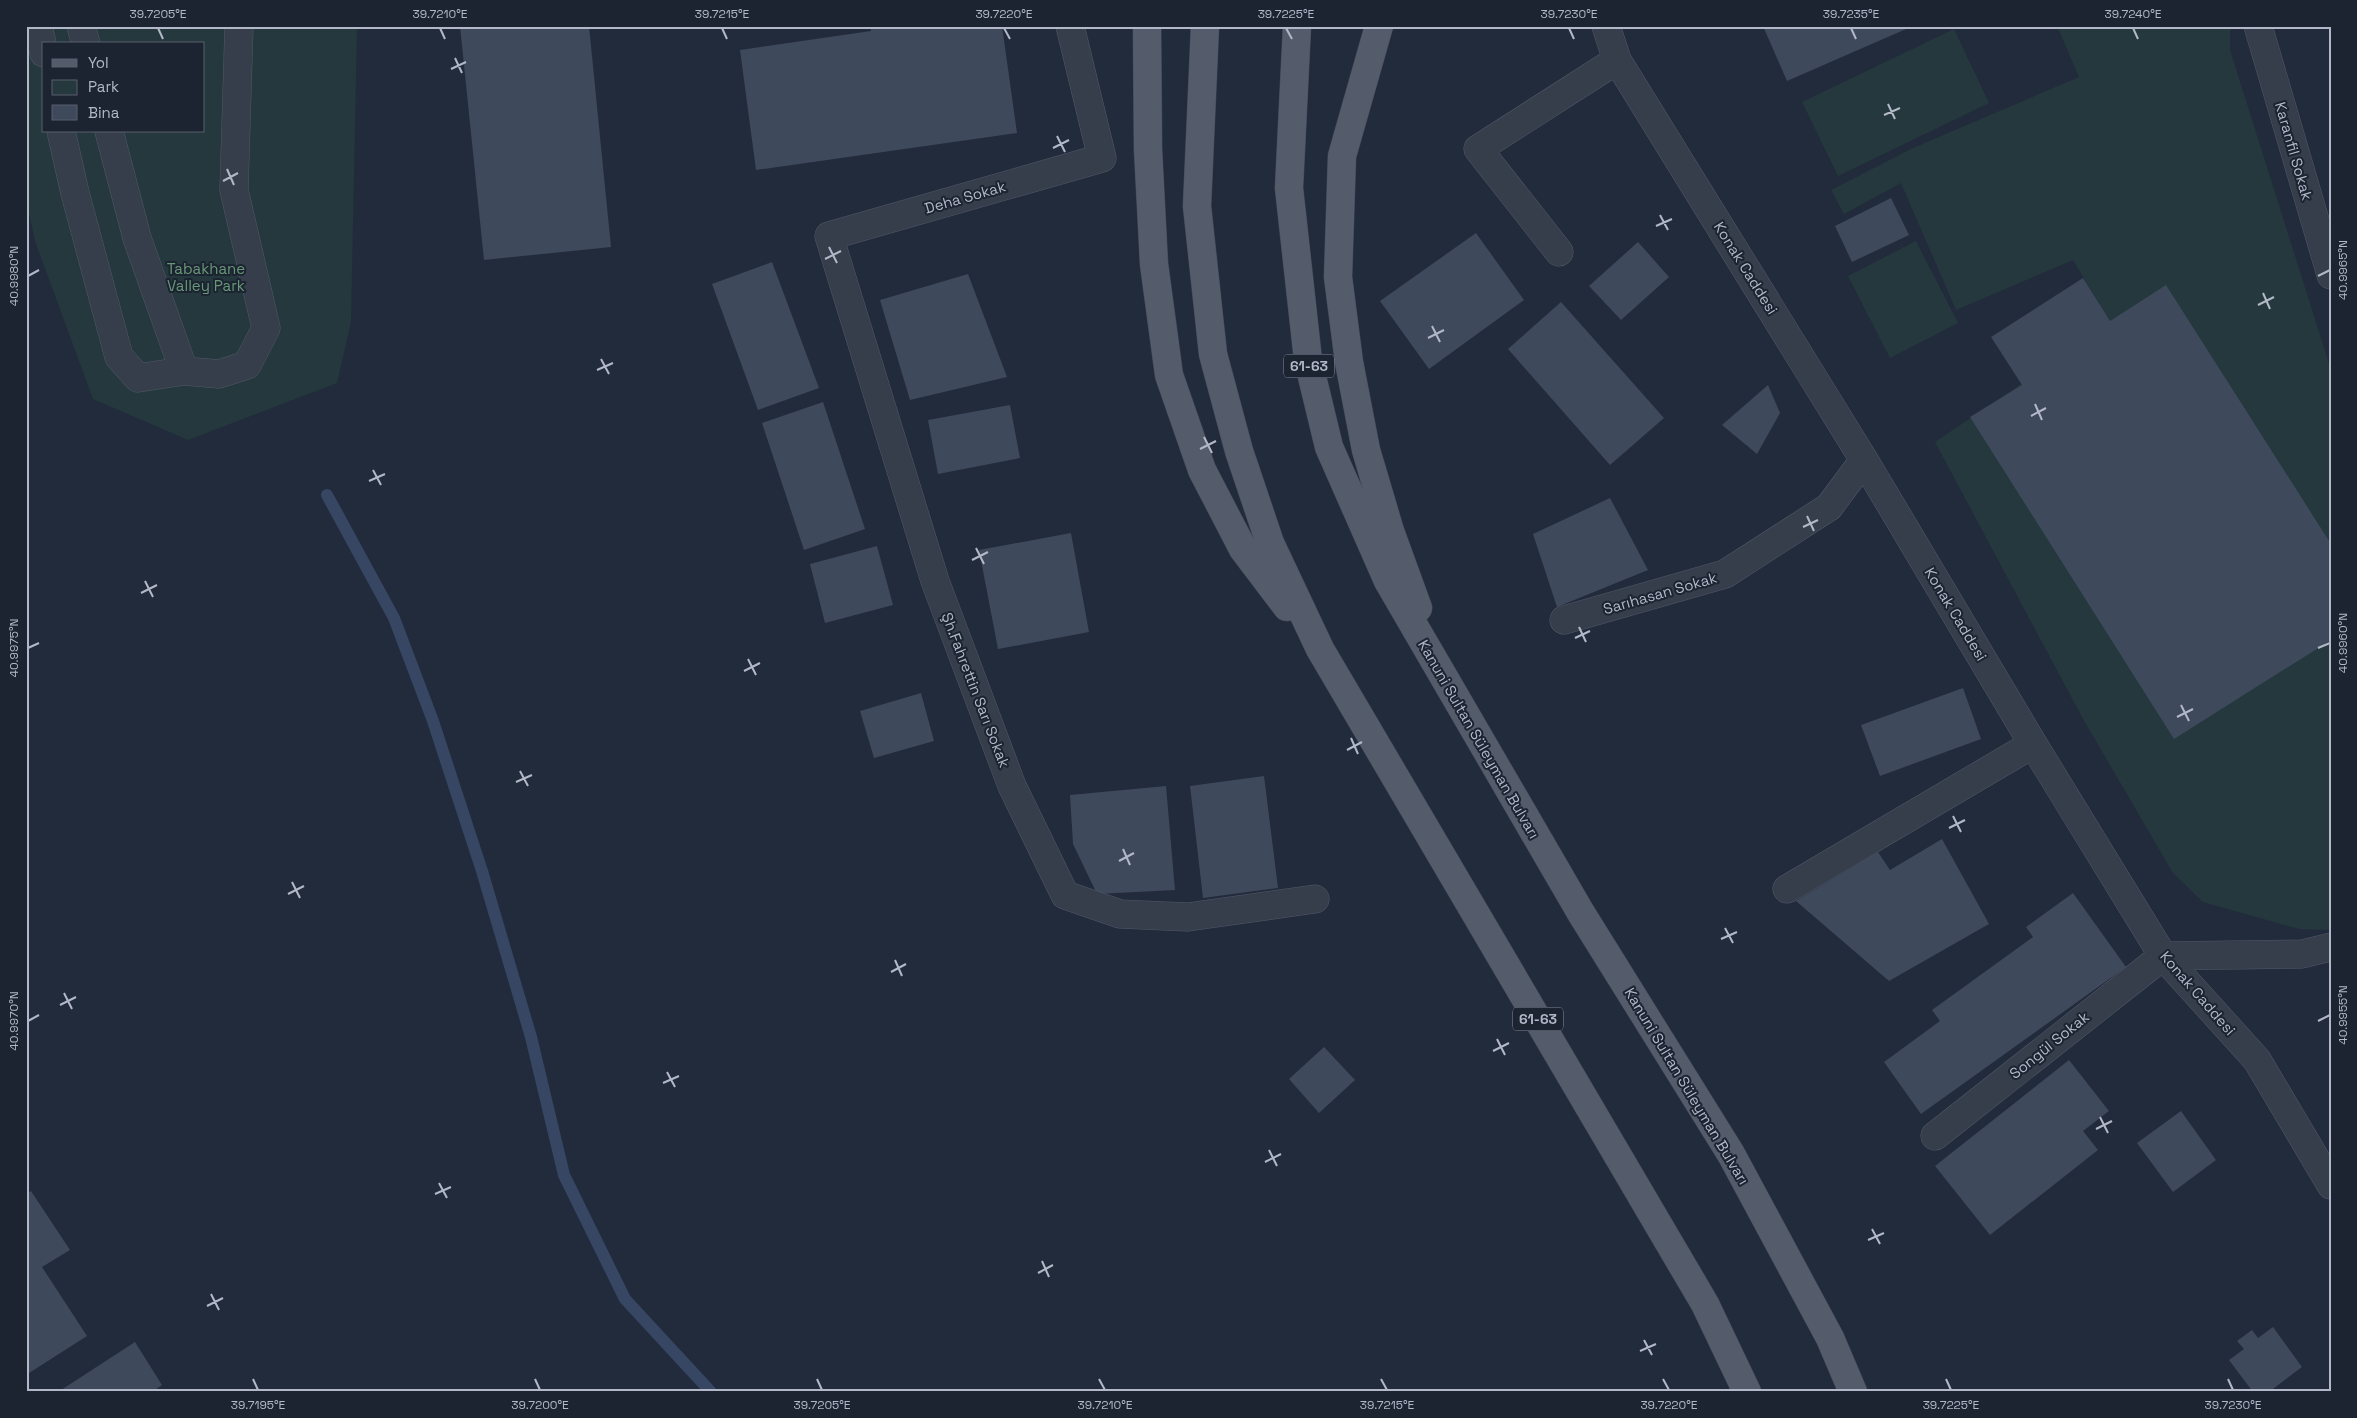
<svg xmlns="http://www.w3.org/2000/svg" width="2357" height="1418" font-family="'Space Grotesk',sans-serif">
<rect width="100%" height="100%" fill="#222b3c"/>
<path fill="#24383d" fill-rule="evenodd" d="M 26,26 L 357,26 L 351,322 L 337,383 L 188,440 L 93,399 L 36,244 L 26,201 ZM 44,44 L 204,44 L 204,131 L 44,131 Z
M 2057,26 L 2230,26 L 2230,50 L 2331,370 L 2331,930 L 2299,929 L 2203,902 L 2173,873 L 2082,717 L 1935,442 L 2015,388 L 2109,321 L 2073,260 L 1956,310 L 1901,183 L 1844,214 L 1831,190 L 1913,148 L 2079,77 Z
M 1954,29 L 1989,103 L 1838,176 L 1802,102 Z
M 1916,241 L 1958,323 L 1890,358 L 1848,276 Z"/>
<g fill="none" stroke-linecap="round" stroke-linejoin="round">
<path stroke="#364663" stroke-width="12" d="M 327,495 L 394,618 L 433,721 L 482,871 L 531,1037 L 564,1175 L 625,1299 L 711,1392"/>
</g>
<path fill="#3e495b" d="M 460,26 L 589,26 L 611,247 L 484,260 Z
M 870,26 L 1002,26 L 1017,133 L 756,170 L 740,50 L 871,31 Z
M 1763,26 L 1913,26 L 1787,81 Z
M 1891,198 L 1909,235 L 1852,262 L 1835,226 Z
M 1476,233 L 1524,300 L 1429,369 L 1380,301 Z
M 1638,242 L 1669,277 L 1621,320 L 1589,286 Z
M 772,262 L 819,388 L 758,410 L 712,284 Z
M 968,274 L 1007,377 L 910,400 L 880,300 Z
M 2083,278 L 2110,321 L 2166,285 L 2331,544 L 2331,640 L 2174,739 L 1970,417 L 2022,385 L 1991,337 Z
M 1561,302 L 1664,418 L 1610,465 L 1508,349 Z
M 1768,385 L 1780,413 L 1757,454 L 1722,425 Z
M 823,402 L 865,529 L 804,550 L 762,423 Z
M 1010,405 L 1020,458 L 938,474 L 928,420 Z
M 1610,498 L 1648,570 L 1557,607 L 1533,534 Z
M 1071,533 L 1089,632 L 998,649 L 979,550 Z
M 877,546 L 893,605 L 825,623 L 810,564 Z
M 1963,688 L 1981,739 L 1880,776 L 1861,725 Z
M 921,693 L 934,741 L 874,758 L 860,711 Z
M 1264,776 L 1278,888 L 1203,898 L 1190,786 Z
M 1166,786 L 1175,890 L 1097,894 L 1073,844 L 1070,795 Z
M 1942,839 L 1989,924 L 1889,981 L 1796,901 L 1878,852 L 1890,870 Z
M 2073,893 L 2126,967 L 1921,1114 L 1884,1062 L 1940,1021 L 1932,1010 L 2033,937 L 2026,927 Z
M 1324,1047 L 1355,1080 L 1319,1113 L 1289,1079 Z
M 2069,1060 L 2109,1111 L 2083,1131 L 2098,1150 L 1990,1235 L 1935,1166 Z
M 2181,1111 L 2216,1160 L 2173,1192 L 2137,1143 Z
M 31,1191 L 70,1250 L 42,1267 L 87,1336 L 26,1375 L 26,1194 Z
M 2273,1327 L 2302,1367 L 2269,1392 L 2253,1392 L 2229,1360 L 2244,1349 L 2237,1341 L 2252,1330 L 2258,1338 Z
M 135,1342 L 162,1385 L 152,1392 L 58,1392 Z"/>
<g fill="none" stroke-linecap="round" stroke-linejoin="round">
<g stroke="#515867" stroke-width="29">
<path id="minor" d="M 38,26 L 44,53
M 81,26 L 86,44
M 1070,26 L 1102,158 L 829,236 L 935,581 L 1012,786 L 1065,895 L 1120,914 L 1188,917 L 1315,899
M 1606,26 L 1617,60 L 1864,460 L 2033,744 L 2163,956 L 2257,1060 L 2331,1185
M 2258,26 L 2331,275
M 61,131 L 75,193 L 119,357 L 138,378 L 184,371 L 219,374 L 247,365 L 266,328 L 234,190 L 239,26
M 109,131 L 137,238 L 184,371
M 1559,252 L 1478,149 L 1617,60
M 1564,620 L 1725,574 L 1829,507 L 1864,460
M 1787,889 L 2033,744
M 1935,1136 L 2163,956 L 2302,954 L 2331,947"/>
</g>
<g stroke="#3f4755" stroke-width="29">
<path id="major" d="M 1147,26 L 1148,149 L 1154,264 L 1169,375 L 1202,470 L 1243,549 L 1287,607
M 1205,26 L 1197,206 L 1213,354 L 1239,451 L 1270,543 L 1320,649 L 1705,1304 L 1747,1392
M 1297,26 L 1289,188 L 1308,360 L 1329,447 L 1388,581 L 1581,913 L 1731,1154 L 1830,1338 L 1853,1392
M 1379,26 L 1342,156 L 1338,277 L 1349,362 L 1366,450 L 1390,531 L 1418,608"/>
</g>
<use href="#minor" stroke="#363e4c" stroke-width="28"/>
<use href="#major" stroke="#545c6c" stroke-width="28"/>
</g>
<path fill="none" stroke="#b2b8c8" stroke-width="2" d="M 158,28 L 163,39M 440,28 L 445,39M 722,28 L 727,39M 1004,28 L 1010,39M 1286,28 L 1292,39M 1569,28 L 1574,39M 1851,28 L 1856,39M 2133,28 L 2138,39M 455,58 L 462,73M 451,69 L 466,62M 1888,104 L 1895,119M 1884,115 L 1900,108M 1057,136 L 1065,152M 1053,148 L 1069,140M 227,169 L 234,185M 223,181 L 238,173M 1660,215 L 1668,230M 1656,226 L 1672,219M 829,247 L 837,263M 825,259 L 841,251M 28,276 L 39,270M 2318,276 L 2330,270M 2263,293 L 2270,309M 2258,305 L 2274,297M 1432,326 L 1440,342M 1428,338 L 1444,330M 601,359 L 609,374M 597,370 L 613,363M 2035,404 L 2042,420M 2031,416 L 2046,408M 1204,437 L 1212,453M 1200,449 L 1216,441M 373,470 L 381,485M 369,481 L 385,474M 1807,516 L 1814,531M 1803,527 L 1818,520M 976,548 L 984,564M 972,560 L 988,552M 145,581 L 153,597M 141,593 L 157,585M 1579,627 L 1586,642M 1575,638 L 1590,631M 28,648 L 39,643M 2318,648 L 2330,643M 748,659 L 756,675M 744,671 L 760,663M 2181,705 L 2189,721M 2177,717 L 2193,709M 1351,738 L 1358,754M 1347,750 L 1362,742M 520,771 L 528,786M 516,782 L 532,775M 1953,816 L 1961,832M 1949,828 L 1965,820M 1123,849 L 1130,865M 1119,861 L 1134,853M 292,882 L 300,898M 288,894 L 304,886M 1725,928 L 1733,943M 1721,939 L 1737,932M 895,960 L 902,976M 891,972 L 906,964M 64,993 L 72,1009M 60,1005 L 76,997M 28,1021 L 39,1015M 2318,1021 L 2330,1015M 1497,1039 L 1505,1055M 1493,1051 L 1509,1043M 667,1072 L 675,1087M 663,1083 L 679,1076M 2100,1117 L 2108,1133M 2096,1129 L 2112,1121M 1269,1150 L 1277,1166M 1265,1162 L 1281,1154M 439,1183 L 447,1198M 435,1194 L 451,1187M 1872,1229 L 1880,1244M 1868,1240 L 1884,1233M 1042,1261 L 1049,1277M 1038,1273 L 1053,1265M 211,1294 L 219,1310M 207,1306 L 223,1298M 1644,1340 L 1652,1355M 1640,1351 L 1656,1344M 253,1379 L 258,1390M 535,1379 L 540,1390M 817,1379 L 822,1390M 1099,1379 L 1105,1390M 1381,1379 L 1387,1390M 1663,1379 L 1669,1390M 1946,1379 L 1951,1390M 2228,1379 L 2233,1390"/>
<g text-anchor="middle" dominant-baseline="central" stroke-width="4" stroke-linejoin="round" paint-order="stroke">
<g fill="#1c2331" stroke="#858b9b" stroke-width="1">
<rect x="1284" y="354.5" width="50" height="23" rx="4"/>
<rect x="1513" y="1007.5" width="50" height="23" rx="4"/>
</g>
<g font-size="14" font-weight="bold" fill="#b2b8c8">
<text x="1309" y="366">61-63</text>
<text x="1538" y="1019">61-63</text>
</g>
<g font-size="15" fill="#b2b8c8" stroke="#1c2331">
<text transform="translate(2294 151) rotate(74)">Karanfil Sokak</text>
<text transform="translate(965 197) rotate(-16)">Deha Sokak</text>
<text transform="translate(1746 268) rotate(58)">Konak Caddesi</text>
<text transform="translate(1660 593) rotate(-16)">Sarıhasan Sokak</text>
<text transform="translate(1956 614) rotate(59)">Konak Caddesi</text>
<text transform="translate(976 690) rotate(69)">Şh.Fahrettin Sarı Sokak</text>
<text transform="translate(1479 739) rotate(60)">Kanuni Sultan Süleyman Bulvarı</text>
<text transform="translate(2198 993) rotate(49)">Konak Caddesi</text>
<text transform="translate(2049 1045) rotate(-39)">Songül Sokak</text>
<text transform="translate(1687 1086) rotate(59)">Kanuni Sultan Süleyman Bulvarı</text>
</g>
<g font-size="15" fill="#689977" stroke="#1c2331">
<text x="206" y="268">Tabakhane<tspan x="206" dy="17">Valley Park</tspan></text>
</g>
</g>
<rect width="2357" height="1418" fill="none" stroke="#1c2331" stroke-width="55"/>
<rect x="42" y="42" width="162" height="90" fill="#1c2331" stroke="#585f6d"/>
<rect x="52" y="59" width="25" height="8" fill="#545c6c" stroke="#585f6d"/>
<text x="88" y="68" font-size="15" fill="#b2b8c8">Yol</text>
<rect x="52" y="80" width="25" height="15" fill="#24383d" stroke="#585f6d"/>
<text x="88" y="92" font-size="15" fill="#b2b8c8">Park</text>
<rect x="52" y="105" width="25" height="15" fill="#3e495b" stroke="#585f6d"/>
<text x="88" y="118" font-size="15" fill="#b2b8c8">Bina</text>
<rect x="28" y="28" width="2302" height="1362" fill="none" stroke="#b2b8c8" stroke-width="2"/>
<g font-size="12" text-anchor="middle" fill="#b2b8c8">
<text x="158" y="18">39.7205°E</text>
<text x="440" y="18">39.7210°E</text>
<text x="722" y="18">39.7215°E</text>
<text x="1004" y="18">39.7220°E</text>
<text x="1286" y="18">39.7225°E</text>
<text x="1569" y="18">39.7230°E</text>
<text x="1851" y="18">39.7235°E</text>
<text x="2133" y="18">39.7240°E</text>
<text transform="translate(2343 270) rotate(-90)" y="4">40.9965°N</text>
<text transform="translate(14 276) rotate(-90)" y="4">40.9980°N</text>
<text transform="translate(2343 643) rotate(-90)" y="4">40.9960°N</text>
<text transform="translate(14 648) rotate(-90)" y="4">40.9975°N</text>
<text transform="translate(2343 1015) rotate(-90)" y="4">40.9955°N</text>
<text transform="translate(14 1021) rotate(-90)" y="4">40.9970°N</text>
<text x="258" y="1409">39.7195°E</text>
<text x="540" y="1409">39.7200°E</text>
<text x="822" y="1409">39.7205°E</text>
<text x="1105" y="1409">39.7210°E</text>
<text x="1387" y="1409">39.7215°E</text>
<text x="1669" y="1409">39.7220°E</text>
<text x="1951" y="1409">39.7225°E</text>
<text x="2233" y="1409">39.7230°E</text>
</g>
</svg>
